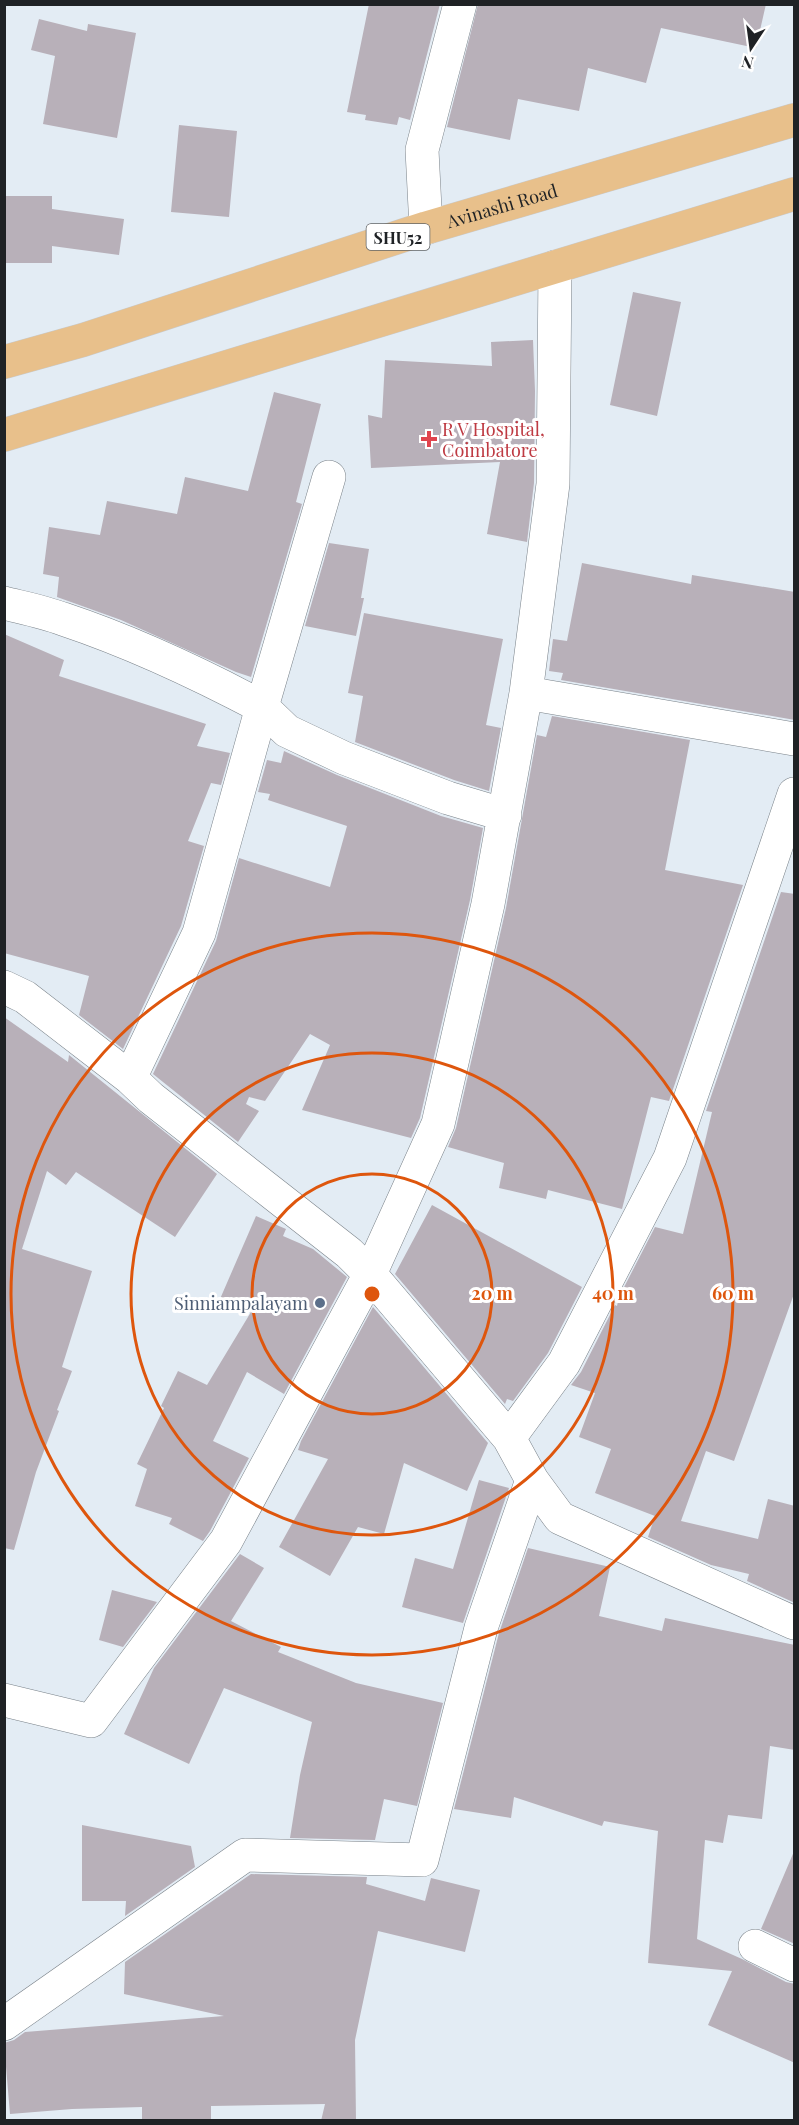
<svg xmlns="http://www.w3.org/2000/svg" width="799" height="2125" font-family="'Playfair Display',serif">
<rect width="100%" height="100%" fill="#e3ecf4"/>
<path fill="#b8b0b9" d="M 369,4 L 440,4 L 410,120 L 399,117 L 397,125 L 365,120 L 366,115 L 347,112 Z
M 478,4 L 766,4 L 756,48 L 661,28 L 646,83 L 588,68 L 579,111 L 518,99 L 510,140 L 447,127 Z
M 39,19 L 87,31 L 88,24 L 136,33 L 117,138 L 43,124 L 55,56 L 31,50 Z
M 179,125 L 237,131 L 229,217 L 171,212 Z
M 4,196 L 52,196 L 52,209 L 124,219 L 119,255 L 52,246 L 52,263 L 4,263 Z
M 633,292 L 681,302 L 657,416 L 610,405 Z
M 533,340 L 535,391 L 534,483 L 527,542 L 487,534 L 500,462 L 371,468 L 368,415 L 382,418 L 385,360 L 492,366 L 491,342 Z
M 274,392 L 321,404 L 296,502 L 302,504 L 251,677 L 236,672 L 121,620 L 57,597 L 59,577 L 43,574 L 49,527 L 100,535 L 107,501 L 177,514 L 185,477 L 248,491 Z
M 329,543 L 369,549 L 361,598 L 364,598 L 356,636 L 305,626 Z
M 582,563 L 691,584 L 692,575 L 795,592 L 795,720 L 561,680 L 563,673 L 549,671 L 553,639 L 567,641 Z
M 364,613 L 503,639 L 486,725 L 501,728 L 489,791 L 454,780 L 355,742 L 363,696 L 348,693 Z
M 4,634 L 64,660 L 59,676 L 206,724 L 197,746 L 230,753 L 221,785 L 211,783 L 188,841 L 204,846 L 181,926 L 123,1049 L 79,1015 L 89,976 L 4,953 Z
M 552,716 L 690,740 L 665,870 L 743,885 L 669,1101 L 651,1097 L 622,1209 L 548,1190 L 546,1199 L 499,1188 L 504,1163 L 448,1147 L 456,1128 L 506,908 L 537,735 L 546,737 Z
M 284,751 L 337,775 L 441,816 L 483,828 L 470,900 L 420,1118 L 411,1138 L 302,1110 L 330,1045 L 310,1034 L 265,1101 L 249,1097 L 246,1104 L 259,1111 L 238,1142 L 153,1074 L 216,941 L 239,858 L 330,887 L 347,826 L 268,800 L 270,794 L 258,792 L 267,760 L 281,763 Z
M 781,892 L 795,894 L 795,1291 L 734,1461 L 706,1451 L 681,1521 L 758,1539 L 768,1499 L 795,1506 L 795,1603 L 747,1581 L 749,1574 L 711,1565 L 648,1537 L 655,1516 L 595,1493 L 611,1449 L 579,1437 L 595,1393 L 571,1385 L 581,1372 L 615,1305 L 617,1306 L 619,1297 L 655,1227 L 683,1234 L 712,1112 L 706,1111 Z
M 4,1017 L 68,1062 L 69,1055 L 217,1174 L 175,1237 L 76,1172 L 66,1185 L 47,1171 L 22,1249 L 92,1271 L 62,1367 L 72,1371 L 57,1410 L 59,1411 L 36,1472 L 14,1550 L 4,1548 Z
M 432,1205 L 582,1287 L 548,1353 L 513,1401 L 507,1399 L 505,1404 L 395,1274 Z
M 256,1216 L 286,1229 L 283,1236 L 313,1249 L 347,1277 L 284,1394 L 247,1372 L 213,1441 L 249,1458 L 210,1531 L 203,1541 L 169,1524 L 172,1518 L 135,1506 L 147,1469 L 137,1464 L 164,1408 L 161,1406 L 178,1371 L 207,1385 L 251,1312 L 220,1299 Z
M 373,1307 L 488,1443 L 467,1491 L 404,1463 L 384,1534 L 358,1527 L 330,1576 L 279,1547 L 328,1459 L 298,1450 L 301,1441 Z
M 479,1480 L 509,1488 L 463,1623 L 402,1607 L 415,1558 L 453,1569 Z
M 528,1548 L 610,1567 L 599,1616 L 662,1631 L 665,1618 L 795,1645 L 795,1750 L 770,1746 L 762,1819 L 728,1815 L 723,1843 L 705,1840 L 697,1939 L 742,1959 L 786,1982 L 795,1984 L 795,2063 L 708,2025 L 732,1971 L 648,1963 L 658,1831 L 604,1821 L 602,1826 L 514,1797 L 511,1818 L 454,1809 L 499,1633 Z
M 240,1554 L 264,1568 L 231,1621 L 281,1647 L 278,1652 L 356,1683 L 443,1703 L 417,1806 L 384,1799 L 375,1840 L 290,1838 L 300,1775 L 312,1722 L 224,1688 L 189,1764 L 124,1734 L 154,1668 Z
M 112,1590 L 157,1602 L 123,1647 L 99,1640 Z
M 82,1825 L 191,1846 L 195,1867 L 125,1916 L 126,1901 L 82,1901 Z
M 795,1849 L 795,1944 L 761,1929 Z
M 251,1874 L 367,1877 L 366,1884 L 425,1901 L 431,1878 L 480,1890 L 465,1952 L 378,1931 L 355,2040 L 356,2121 L 321,2121 L 325,2104 L 211,2106 L 211,2121 L 142,2121 L 142,2107 L 72,2109 L 10,2114 L 4,2043 L 14,2040 L 25,2032 L 224,2016 L 124,1994 L 125,1962 Z"/>
<g fill="none" stroke-linecap="round" stroke-linejoin="round">
<g stroke="#7a8289" stroke-width="34">
<path id="street" d="M 426,228 L 422,150 L 460,4
M 4,603 C 24,608 44,612 63,619 C 132,642 198,673 262,707 L 329,477
M 526,693 L 794,739
M 4,987 L 25,997 L 130,1078 L 151,1098 L 349,1253 L 370,1274 L 509,1438 L 532,1480 L 560,1518 L 794,1623
M 130,1078 L 199,933 L 262,707 L 287,731 L 344,758 L 448,798 L 505,815
M 509,1438 L 564,1363 L 670,1158 L 794,794
M 4,1700 L 91,1721 L 226,1541 L 370,1274 L 438,1124 L 488,904 L 526,693 L 553,484 L 555,267
M 755,1946 L 794,1965
M 4,2024 L 245,1855 L 422,1860 L 481,1628 L 532,1480"/>
</g>
<g stroke="#c9cacb" stroke-width="34">
<g id="primary">
<path id="s1" d="M 4,362 L 83,340 L 426,228 L 794,120"/>
<path d="M 4,435 L 794,194"/>
</g>
</g>
<use href="#street" stroke="#fff" stroke-width="33"/>
<use href="#primary" stroke="#e8c08b" stroke-width="33"/>
</g>
<g fill="none" stroke="#de560d" stroke-width="3">
<circle cx="372" cy="1294" r="120"/>
<circle cx="372" cy="1294" r="241"/>
<circle cx="372" cy="1294" r="361"/>
</g>
<path fill="#e0444e" stroke="#fff" stroke-width="2" d="M426 430h6v6h6v6h-6v6h-6v-6h-6v-6h6z"/>
<circle fill="#5c6f8a" stroke="#fff" stroke-width="2" cx="320" cy="1303" r="6"/>
<g text-anchor="middle" dominant-baseline="central" stroke-width="6" stroke-linejoin="round" paint-order="stroke">
<rect fill="#fff" stroke="#626466" stroke-width="1.5" x="366.5" y="224" width="63" height="26" rx="4.5"/>
<g font-size="16" font-weight="bold" fill="#1f2225">
<text x="398" y="237">SHU52</text>
</g>
<g font-size="18" fill="#1f2225" stroke="#fff">
<text stroke="none"><textPath href="#s1" startOffset="522">Avinashi Road</textPath></text>
</g>
<g font-size="18" fill="#be3a42" stroke="#fff" text-anchor="start">
<text x="442" y="429">R V Hospital,<tspan x="442" dy="21">Coimbatore</tspan></text>
</g>
<g font-size="18" fill="#4e5e75" stroke="#fff" text-anchor="end">
<text x="308" y="1303">Sinniampalayam</text>
</g>
</g>
<circle cx="372" cy="1294" r="9" fill="#de560d" stroke="#fff" stroke-width="3"/>
<g font-size="18" text-anchor="middle" font-weight="bold" fill="#de560d" stroke="#fff" stroke-width="6" stroke-linejoin="round" paint-order="stroke">
<text x="492" y="1300">20 m</text>
<text x="613" y="1300">40 m</text>
<text x="733" y="1300">60 m</text>
</g>
<rect width="799" height="2125" fill="none" stroke="#1f2225" stroke-width="12"/>
<g transform="translate(751 48) rotate(193)" stroke="#ffffff" stroke-width="4.5" paint-order="stroke">
<path d="M0-4.5L10 22L0 15L-10 22Z" fill="#1f2225"/>
<text y="-9" font-size="16" font-weight="bold" text-anchor="middle" fill="#1f2225">N</text>
</g>
</svg>
